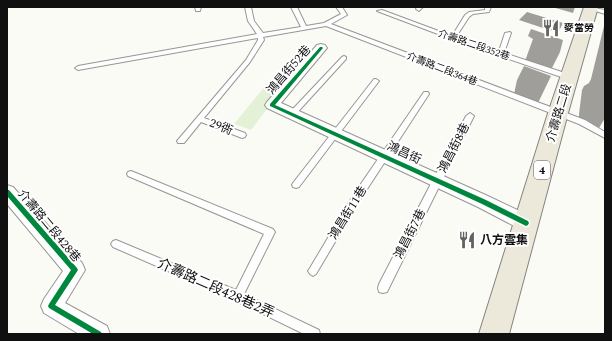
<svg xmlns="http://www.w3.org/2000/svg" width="612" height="341" font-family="Spectral,'Noto Sans TC',serif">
<rect width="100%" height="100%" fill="#fbfbf6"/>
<path fill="#e3f1d7" d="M 267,84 L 282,89 L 251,130 L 234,124 Z"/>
<path fill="#9f9e9b" d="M 552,7 L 575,7 L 573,13 Z
M 527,12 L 563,23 L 558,33 L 519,20 Z
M 604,26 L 605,118 L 599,128 L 579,118 L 579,114 L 582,90 L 584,86 L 589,83 L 591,79 Z
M 531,29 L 563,40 L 560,52 L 551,70 L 525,61 L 533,39 L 528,36 Z
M 524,66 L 551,76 L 538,103 L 514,94 L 517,80 Z"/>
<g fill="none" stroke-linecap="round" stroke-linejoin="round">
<g stroke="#969694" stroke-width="2">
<path id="lane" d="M 195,7 L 201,7 L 200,11 L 196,11 Z
M 245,7 L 251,7 L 254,21 L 263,33 L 301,27 L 291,7 L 297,7 L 306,26 L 324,23 L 341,14 L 336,7 L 342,7 L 347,15 L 331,24 L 585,120 L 605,132 L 605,138 L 579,124 L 326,26 L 263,37 L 264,40 L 250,62 L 204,118 L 245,133 L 246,135 L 245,137 L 242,138 L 201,122 L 184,143 L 178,143 L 177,141 L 246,60 L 258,40 L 258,38 L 78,70 L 75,68 L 78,66 L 257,34 L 248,21 Z
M 417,7 L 423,7 L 419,11 L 416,9 Z
M 485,7 L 491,7 L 489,12 L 473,14 L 469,17 L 456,37 L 499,51 L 505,33 L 510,32 L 511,33 L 504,53 L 571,75 L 571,79 L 567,79 L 451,39 L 377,11 L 382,10 L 452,36 L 465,15 L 469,12 L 485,10 Z
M 589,7 L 605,10 L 605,14 L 589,9 Z
M 344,56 L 346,57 L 346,59 L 295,115 L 291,115 L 289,113 L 291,111 L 342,57 Z
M 374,79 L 376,79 L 379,81 L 299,187 L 296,188 L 293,187 L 292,185 L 293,183 Z
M 424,92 L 428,92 L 429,94 L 360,200 L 316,274 L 313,276 L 310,274 L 308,271 L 310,268 L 354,194 Z
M 470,113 L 474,116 L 387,292 L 383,293 L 379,292 L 378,288 L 379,284 L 466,116 Z
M 131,171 L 273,229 L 275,232 L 244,294 L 319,330 L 320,334 L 304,334 L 234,300 L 113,247 L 111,244 L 113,241 L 116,240 L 236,290 L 264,234 L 128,176 L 127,174 L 128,172 Z"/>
</g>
<g stroke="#969694" stroke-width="2">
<path id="street" d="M 321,44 L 325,45 L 327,48 L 281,103 L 490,197 L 532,217 L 535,223 L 532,229 L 526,231 L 520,229 L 478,207 L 267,108 L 265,105 L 267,102 L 317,45 Z
M 7,185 L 13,187 L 82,263 L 85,270 L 65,303 L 107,326 L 110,334 L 79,334 L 44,313 L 41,306 L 44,299 L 63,271 L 7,204 Z"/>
</g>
<g stroke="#838381" stroke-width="2">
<path id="primary" d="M 584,7 L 598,7 L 568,113 L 509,334 L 479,334 L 548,113 Z"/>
</g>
<use href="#lane" fill="#fefefe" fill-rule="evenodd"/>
<use href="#street" fill="#fefefe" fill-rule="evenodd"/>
<use href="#primary" fill="#ece9db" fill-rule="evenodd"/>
<g stroke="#fff" stroke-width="3">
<path id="cycleway" d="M 320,47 L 322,47 L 323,48 L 275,105 L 486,200 L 528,221 L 529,223 L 528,225 L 526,226 L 482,204 L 270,106 L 270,104 Z
M 7,190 L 9,190 L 77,268 L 78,270 L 55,305 L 101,332 L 102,334 L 93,334 L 49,308 L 48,306 L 49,304 L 71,270 L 7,196 Z"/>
</g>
<use href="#cycleway" fill="#00873e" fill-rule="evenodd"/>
</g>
<defs>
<g id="restaurant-bare" transform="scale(1.38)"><path d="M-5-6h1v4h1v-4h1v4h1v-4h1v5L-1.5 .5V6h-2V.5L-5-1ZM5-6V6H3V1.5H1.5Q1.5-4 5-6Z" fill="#626260" stroke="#fff" stroke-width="2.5" paint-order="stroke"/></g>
</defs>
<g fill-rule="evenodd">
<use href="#restaurant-bare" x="551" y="28"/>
<use href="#restaurant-bare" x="467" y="240"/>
</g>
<g text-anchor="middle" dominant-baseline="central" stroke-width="4" stroke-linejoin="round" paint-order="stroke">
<g font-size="10" font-weight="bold" fill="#101010" stroke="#fff" text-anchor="start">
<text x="564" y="28">麥當勞</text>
</g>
<g font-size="10" fill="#101010" stroke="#fff">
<text transform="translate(474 45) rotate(19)">介壽路二段352巷</text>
<text transform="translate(442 69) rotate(21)">介壽路二段364巷</text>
</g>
<rect fill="#fff" stroke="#585858" stroke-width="1" x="534" y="161" width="16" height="18" rx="3"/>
<g font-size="11" font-weight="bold" fill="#101010">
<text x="542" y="170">4</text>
</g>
<g font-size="12" fill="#101010" stroke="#fff">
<text transform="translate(289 70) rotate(-49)">鴻昌街52巷</text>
<text transform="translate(559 113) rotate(-73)">介壽路二段</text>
<text transform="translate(221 127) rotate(22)">29衖</text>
<text transform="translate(454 148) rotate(-63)">鴻昌街8巷</text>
<text transform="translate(404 153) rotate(25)">鴻昌街</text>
<text transform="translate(348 213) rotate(-58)">鴻昌街11巷</text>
<text transform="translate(49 226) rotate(50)">介壽路二段428巷</text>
<text transform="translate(410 234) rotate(-63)">鴻昌街7巷</text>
</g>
<g font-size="12" font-weight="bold" fill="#101010" stroke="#fff" text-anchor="start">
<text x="480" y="240">八方雲集</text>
</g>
<g font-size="14" fill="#101010" stroke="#fff">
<text transform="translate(216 288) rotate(24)">介壽路二段428巷2弄</text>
</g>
</g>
<rect width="612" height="341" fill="none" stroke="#101010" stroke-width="16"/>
</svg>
